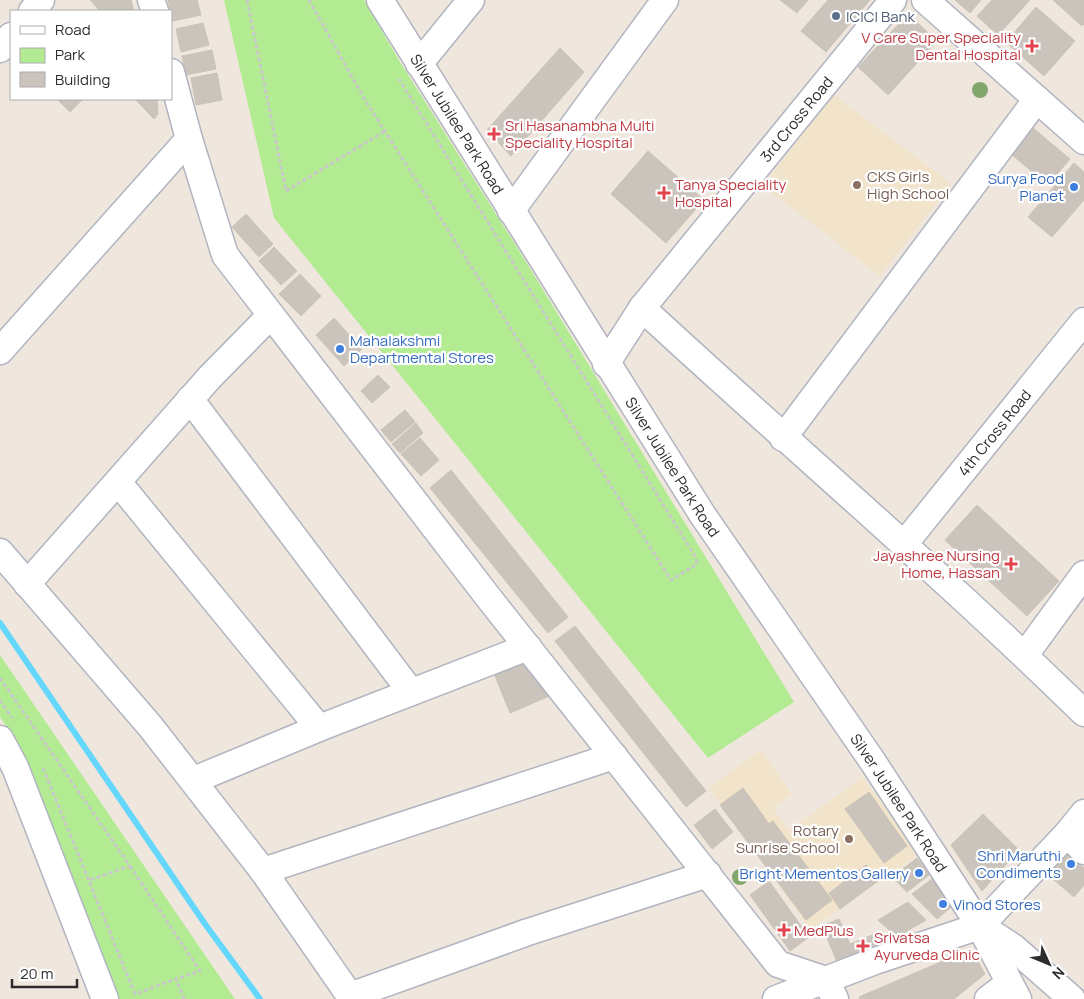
<svg xmlns="http://www.w3.org/2000/svg" width="1084" height="999" font-family="Manrope,sans-serif">
<rect width="100%" height="100%" fill="#efe7dd"/>
<path fill="#f2e4ca" d="M 833,94 L 951,184 L 880,276 L 763,186 Z
M 761,750 L 792,794 L 773,808 L 789,830 L 863,777 L 918,855 L 810,929 L 709,788 Z"/>
<path fill="#b3eb93" d="M 224,0 L 364,0 L 400,62 L 520,252 L 794,702 L 708,758 L 274,218 Z
M 0,655 L 235,999 L 118,999 L 16,740 L 0,717 Z"/>
<g fill="none" stroke-linecap="round" stroke-linejoin="round">
<path stroke="#65d7fc" stroke-width="6" d="M 0,623 L 205,924 L 260,999"/>
</g>
<path fill="#cac4bc" stroke="#cbc3b6" d="M 90,0 L 131,0 L 134,11 L 100,11 Z
M 168,0 L 197,0 L 201,15 L 173,21 Z
M 780,0 L 808,0 L 797,13 Z
M 828,0 L 870,0 L 826,52 L 801,31 Z
M 955,0 L 981,0 L 970,13 Z
M 992,0 L 1030,0 L 998,35 L 977,16 Z
M 1053,0 L 1084,0 L 1084,24 L 1082,26 Z
M 1036,7 L 1075,41 L 1044,76 L 1006,42 Z
M 908,14 L 937,41 L 888,95 L 858,67 Z
M 203,23 L 209,45 L 181,52 L 176,29 Z
M 560,48 L 584,72 L 511,156 L 487,130 Z
M 212,50 L 216,69 L 186,75 L 182,56 Z
M 217,73 L 222,100 L 196,105 L 191,78 Z
M 57,99 L 83,99 L 70,112 Z
M 135,99 L 157,99 L 158,114 L 154,119 Z
M 1033,128 L 1070,159 L 1048,185 L 1011,154 Z
M 648,151 L 704,200 L 666,243 L 611,194 Z
M 1074,163 L 1084,172 L 1084,200 L 1052,237 L 1028,217 Z
M 246,214 L 273,244 L 259,257 L 232,227 Z
M 274,247 L 297,271 L 281,285 L 259,261 Z
M 300,274 L 321,296 L 301,316 L 279,294 Z
M 334,318 L 362,349 L 344,366 L 316,335 Z
M 378,375 L 390,387 L 372,403 L 361,391 Z
M 405,410 L 415,422 L 391,442 L 381,430 Z
M 416,423 L 423,433 L 400,453 L 392,444 Z
M 420,438 L 439,460 L 421,476 L 401,454 Z
M 451,470 L 568,617 L 548,633 L 430,488 Z
M 977,505 L 1059,581 L 1027,616 L 945,540 Z
M 575,626 L 706,791 L 686,807 L 555,641 Z
M 520,659 L 552,695 L 510,713 L 493,671 Z
M 743,788 L 769,824 L 746,840 L 720,805 Z
M 869,792 L 907,846 L 884,863 L 845,809 Z
M 715,809 L 733,832 L 712,849 L 694,825 Z
M 983,814 L 1019,850 L 982,891 L 951,845 Z
M 773,821 L 832,900 L 806,920 L 746,840 Z
M 1068,854 L 1084,868 L 1084,885 L 1074,897 L 1048,875 Z
M 917,858 L 929,875 L 907,892 L 892,877 Z
M 866,865 L 878,881 L 840,909 L 829,893 Z
M 932,879 L 951,907 L 937,919 L 912,894 Z
M 769,881 L 809,937 L 790,951 L 750,895 Z
M 908,902 L 926,920 L 897,937 L 878,920 Z
M 839,919 L 850,944 L 877,933 L 882,945 L 838,964 L 822,926 Z
M 971,949 L 985,974 L 954,999 L 860,999 L 859,997 Z"/>
<g fill="none" stroke-linecap="round" stroke-linejoin="round">
<g stroke="#b1b4c1" stroke-width="29">
<g id="minor">
<path d="M 151,0 L 155,11"/>
<path id="s1" d="M 380,0 L 702,514 L 873,762 L 980,926 L 1018,999"/>
<path d="M 925,0 L 1084,141"/>
<path d="M 32,11 L 41,0"/>
<path d="M 0,49 L 11,36"/>
<path d="M 419,64 L 471,0"/>
<path d="M 171,72 L 189,139 L 225,255 L 488,597 L 778,964 L 826,980 L 835,999"/>
<path d="M 511,211 L 665,0"/>
<path id="s2" d="M 642,308 L 893,0"/>
<path d="M 0,351 L 189,139"/>
<path d="M 606,364 L 642,308 C 789,444 941,573 1084,713"/>
<path d="M 190,399 L 411,692"/>
<path d="M 783,438 L 1037,99"/>
<path d="M 118,482 L 319,728"/>
<path id="s3" d="M 905,543 L 1084,321"/>
<path d="M 0,552 L 150,726 L 263,871 L 614,756"/>
<path d="M 27,584 L 210,377 L 271,315"/>
<path d="M 1025,655 L 1084,574"/>
<path d="M 0,739 L 15,767 L 105,999"/>
<path d="M 194,780 L 319,728 L 528,647"/>
<path d="M 1067,834 L 1084,851"/>
<path d="M 263,871 L 350,996 L 528,932 L 708,874"/>
<path d="M 981,926 L 1013,947 L 1072,999"/>
<path d="M 776,999 L 875,961 L 980,926 L 1067,834 L 1084,813"/>
<path d="M 988,999 L 1009,983"/>
</g>
</g>
<path stroke="#c8c8c8" stroke-width="3" stroke-dasharray="4 2.5" stroke-linecap="butt" d="M 247,0 L 286,191 L 385,131
M 309,0 L 365,100 L 671,580 L 694,566 L 697,563 L 695,556 L 399,79
M 0,678 L 130,866 L 90,880
M 0,700 L 12,718
M 43,768 L 135,994 L 176,979 L 184,999
M 130,866 L 200,971 L 176,979"/>
<use href="#minor" stroke="#fff" stroke-width="26"/>
</g>
<g fill="#82a76d">
<circle cx="980" cy="90" r="8"/>
<circle cx="740" cy="877" r="8"/>
</g>
<circle fill="#5c6f8a" stroke="#fff" stroke-width="2" cx="836" cy="16" r="5"/>
<g fill="#e0444e" stroke="#fff" stroke-width="2">
<path d="M1029.5 38.5h5v5h5v5h-5v5h-5v-5h-5v-5h5z"/>
<path d="M491.5 126.5h5v5h5v5h-5v5h-5v-5h-5v-5h5z"/>
<path d="M661.5 185.5h5v5h5v5h-5v5h-5v-5h-5v-5h5z"/>
<path d="M1008.5 556.5h5v5h5v5h-5v5h-5v-5h-5v-5h5z"/>
<path d="M781.5 922.5h5v5h5v5h-5v5h-5v-5h-5v-5h5z"/>
<path d="M860.5 938.5h5v5h5v5h-5v5h-5v-5h-5v-5h5z"/>
</g>
<g fill="#8d6e63" stroke="#fff" stroke-width="2">
<circle cx="857" cy="185" r="5"/>
<circle cx="849" cy="839" r="5"/>
</g>
<g fill="#3f7fe0" stroke="#fff" stroke-width="2">
<circle cx="1074" cy="187" r="5"/>
<circle cx="340" cy="349" r="5"/>
<circle cx="1071" cy="864" r="5"/>
<circle cx="919" cy="873" r="5"/>
<circle cx="943" cy="904" r="5"/>
</g>
<g text-anchor="middle" dominant-baseline="central" stroke-width="4.5" stroke-linejoin="round" paint-order="stroke">
<g font-size="15" fill="#4e5e75" stroke="#fff" text-anchor="start">
<text x="846" y="16">ICICI Bank</text>
</g>
<g font-size="15" fill="#be3a42" stroke="#fff" text-anchor="start">
<text x="1021" y="37" text-anchor="end">V Care Super Speciality<tspan x="1021" dy="17">Dental Hospital</tspan></text>
<text x="505" y="125">Sri Hasanambha Multi<tspan x="505" dy="17">Speciality Hospital</tspan></text>
<text x="675" y="184">Tanya Speciality<tspan x="675" dy="17">Hospital</tspan></text>
<text x="1000" y="555" text-anchor="end">Jayashree Nursing<tspan x="1000" dy="17">Home, Hassan</tspan></text>
<text x="794" y="930">MedPlus</text>
<text x="874" y="937">Srivatsa<tspan x="874" dy="17">Ayurveda Clinic</tspan></text>
</g>
<g font-size="15" fill="#2c2c2c" stroke="#fff">
<text stroke="none"><textPath href="#s2" startOffset="244">3rd Cross Road</textPath></text>
<text stroke="none"><textPath href="#s1" startOffset="146">Silver Jubilee Park Road</textPath></text>
<text stroke="none"><textPath href="#s3" startOffset="142">4th Cross Road</textPath></text>
<text stroke="none"><textPath href="#s1" startOffset="551">Silver Jubilee Park Road</textPath></text>
<text stroke="none"><textPath href="#s1" startOffset="956">Silver Jubilee Park Road</textPath></text>
</g>
<g font-size="15" fill="#785e54" stroke="#fff" text-anchor="start">
<text x="867" y="176">CKS Girls<tspan x="867" dy="17">High School</tspan></text>
<text x="839" y="830" text-anchor="end">Rotary<tspan x="839" dy="17">Sunrise School</tspan></text>
</g>
<g font-size="15" fill="#366cbe" stroke="#fff" text-anchor="end">
<text x="1064" y="178">Surya Food<tspan x="1064" dy="17">Planet</tspan></text>
<text x="350" y="340" text-anchor="start">Mahalakshmi<tspan x="350" dy="17">Departmental Stores</tspan></text>
<text x="1061" y="855">Shri Maruthi<tspan x="1061" dy="17">Condiments</tspan></text>
<text x="909" y="873">Bright Mementos Gallery</text>
<text x="953" y="904" text-anchor="start">Vinod Stores</text>
</g>
</g>
<rect x="10" y="10" width="162" height="90" fill="#ffffff" stroke="#ababab"/>
<rect x="20" y="26" width="25" height="8" fill="#ffffff" stroke="#ababab"/>
<text x="55" y="35" font-size="15" fill="#2c2c2c">Road</text>
<rect x="20" y="48" width="25" height="15" fill="#b3eb93" stroke="#ababab"/>
<text x="55" y="60" font-size="15" fill="#2c2c2c">Park</text>
<rect x="20" y="72" width="25" height="15" fill="#cac4bc" stroke="#ababab"/>
<text x="55" y="85" font-size="15" fill="#2c2c2c">Building</text>
<g transform="translate(1049 964) rotate(134)" stroke="#ffffff" stroke-width="4" paint-order="stroke">
<path d="M0-4L9 19L0 12L-9 19Z" fill="#2c2c2c"/>
<text y="-8" font-size="14" font-weight="bold" text-anchor="middle" fill="#2c2c2c">N</text>
</g>
<path d="M12 979v8h65v-8" fill="none" stroke="#2c2c2c" stroke-width="2.5"/>
<text x="20" y="979" font-size="15" fill="#2c2c2c" stroke="#ffffff" stroke-width="4" paint-order="stroke">20 m</text>
</svg>
